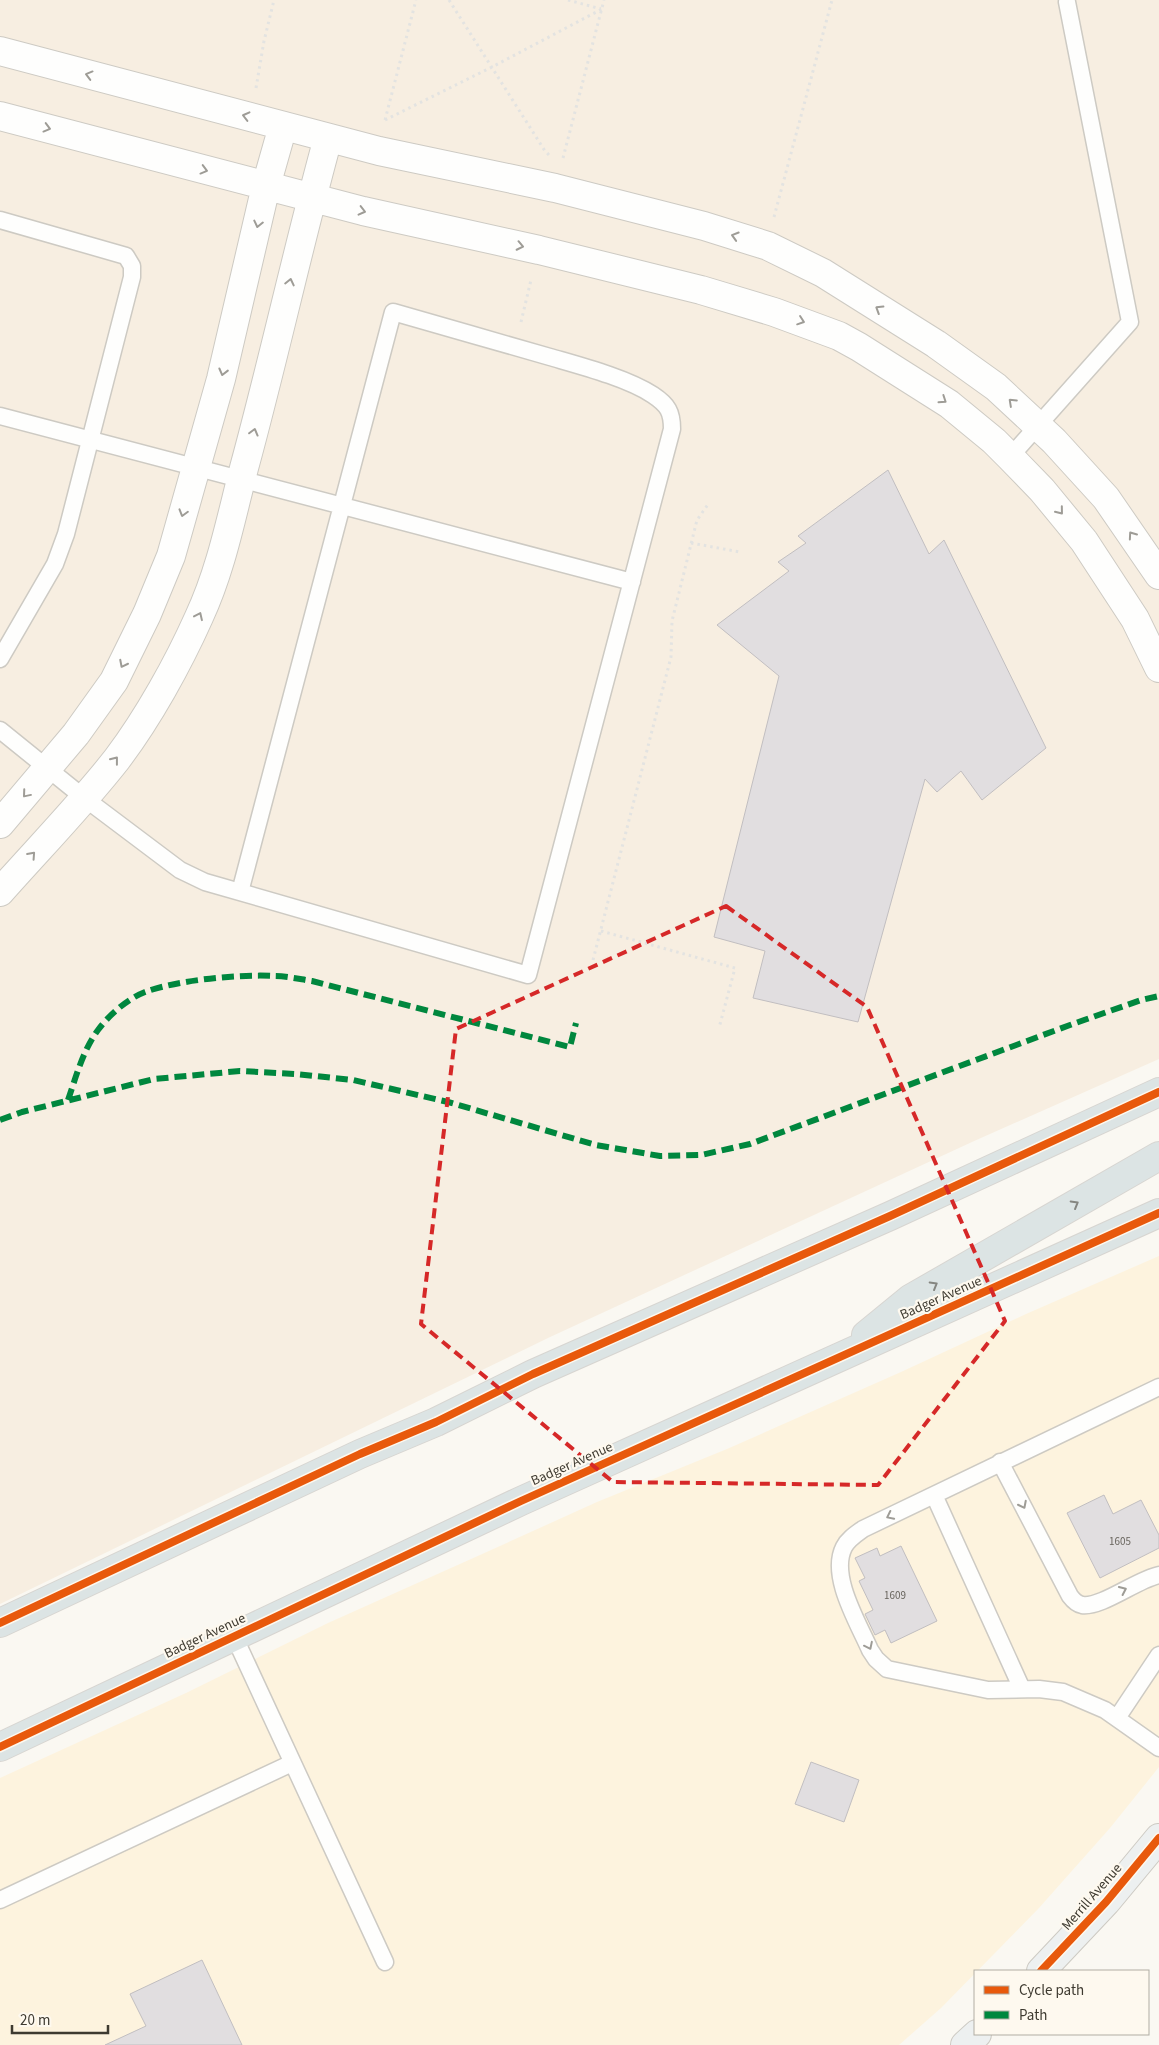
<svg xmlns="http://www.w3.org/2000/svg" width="1159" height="2045" font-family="'Source Sans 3',sans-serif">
<rect width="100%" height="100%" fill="#faf8f2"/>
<path fill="#fdf3de" d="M 1159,1256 L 1159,1767 L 1110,1828 L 1039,1908 L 941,2008 L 899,2045 L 0,2045 L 0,1778 L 186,1693 L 328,1623 L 480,1555 L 597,1502 L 727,1449 L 901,1372 L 1026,1314 Z"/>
<path fill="#f7eee1" d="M 0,0 L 1159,0 L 1159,1059 L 972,1142 L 548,1338 L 0,1604 Z"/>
<path fill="#e1dee0" stroke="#c1bec0" d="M 888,470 L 929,554 L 944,540 L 1046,748 L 982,800 L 961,771 L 937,792 L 925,779 L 858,1022 L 753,998 L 765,951 L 714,937 L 779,676 L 717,625 L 789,571 L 778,562 L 806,543 L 798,536 Z
M 1104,1495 L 1113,1514 L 1141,1500 L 1159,1535 L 1159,1548 L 1100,1578 L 1067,1513 Z
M 901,1546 L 937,1621 L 891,1643 L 885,1630 L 875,1635 L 865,1614 L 873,1610 L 859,1581 L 865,1578 L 855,1558 L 877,1548 L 880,1556 Z
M 811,1762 L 859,1780 L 844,1822 L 795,1804 Z
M 202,1960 L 242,2045 L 105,2045 L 146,2026 L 130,1994 Z"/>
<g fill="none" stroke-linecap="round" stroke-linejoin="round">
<g stroke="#cdcac3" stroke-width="19">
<path id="lane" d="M 0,220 L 126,256 L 132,266 L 132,277 L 66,534 L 55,564 L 0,659
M 0,416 L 632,582
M 1010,457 L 1130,322 L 1067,2
M 0,730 L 83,797 L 180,870 L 205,882 L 528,975 L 672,429 C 672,412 668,405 653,395 C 627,378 581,366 550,357 C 498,342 445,327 393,312 L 240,892
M 1159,1387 L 863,1529 C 856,1534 848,1539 844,1547 C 829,1576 859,1624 870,1650 L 876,1659 L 887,1669 L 988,1690 L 1039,1689 L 1063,1692 L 1105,1710 L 1159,1748
M 1000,1462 L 1070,1596 C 1073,1600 1077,1604 1082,1605 C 1101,1608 1138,1579 1159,1575
M 934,1495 L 1022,1689
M 234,1636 L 385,1962
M 1117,1718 L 1159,1655
M 0,1900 L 292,1763"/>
</g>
<g stroke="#cdcac3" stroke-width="30">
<path id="street" d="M 0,51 L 379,151 L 555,188 L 704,226 L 768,246 L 823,273 L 936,344 L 996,387 L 1054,441 L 1106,498 L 1159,575
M 0,116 L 363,211 L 539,250 L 701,290 L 774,312 L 839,336 L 859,347 L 949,404 L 994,441 L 1010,457 L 1042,490 L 1084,541 L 1135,619 L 1159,668
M 0,824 L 76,734 L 114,681 L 147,614 L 171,556 L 221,379 L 266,186 L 283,126
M 0,892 C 39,848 81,805 117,759 C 148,718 178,664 199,617 C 221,570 231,518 244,468 C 274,358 298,247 328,138"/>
</g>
<g stroke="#cdcac3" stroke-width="30">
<path id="secondary" d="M 1041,1971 L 1106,1902 L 1159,1838
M 965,2045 L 977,2034"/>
</g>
<g stroke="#d7d5d1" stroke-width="30">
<path id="primary" d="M 866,1335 L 910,1299 L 1159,1156
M 0,1623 L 360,1454 L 436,1422 L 533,1374 L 890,1216 L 1159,1092
M 0,1747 L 521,1501 L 1159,1213"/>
</g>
<path stroke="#e3e3e1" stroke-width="3" stroke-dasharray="2.5 4" stroke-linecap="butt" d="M 449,0 L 545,151 L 549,155
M 568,0 L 601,9
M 256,88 L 264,41 L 274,0
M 385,120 L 492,67 L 602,9
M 385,120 L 416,0
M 563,158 L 604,0
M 774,217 L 832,0
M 521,322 L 531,280
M 691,543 L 740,552
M 601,931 L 735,968 L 719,1028
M 593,960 L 671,657 L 672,621 L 697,520 L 709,503"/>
<use href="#lane" stroke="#fefefd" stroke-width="16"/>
<use href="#street" stroke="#fefefd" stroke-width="28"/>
<use href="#secondary" stroke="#edf0f0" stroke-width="28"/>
<use href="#primary" stroke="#dce4e4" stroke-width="28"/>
<path stroke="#00873e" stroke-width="6" stroke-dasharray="12 6" stroke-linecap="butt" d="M 68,1100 C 76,1077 83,1050 98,1030 C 109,1015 127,999 145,992 C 177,980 240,974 274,976 C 286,976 299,979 312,981 L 570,1047 L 576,1023
M 0,1120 L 22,1112 L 154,1079 L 240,1071 L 296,1074 L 353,1080 L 448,1102 L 596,1145 L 660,1156 L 701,1155 L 750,1144 L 1070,1025 L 1141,1000 L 1159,996"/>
<g stroke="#fef9ef" stroke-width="11">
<path id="cycleway" d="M 0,1623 L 360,1454 L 436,1422 L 533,1374 L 890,1216 L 1159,1092
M 0,1747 L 521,1501 L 1159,1213
M 1041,1971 L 1106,1902 L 1159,1838"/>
</g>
<use href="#cycleway" stroke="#e8590c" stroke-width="8"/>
</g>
<defs><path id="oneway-chevron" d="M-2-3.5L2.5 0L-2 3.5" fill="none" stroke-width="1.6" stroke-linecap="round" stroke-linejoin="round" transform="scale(1.25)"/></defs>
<g stroke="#9e9c96">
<use href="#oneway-chevron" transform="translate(89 75) rotate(-165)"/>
<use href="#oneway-chevron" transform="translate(246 116) rotate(-166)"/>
<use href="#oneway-chevron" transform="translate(47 128) rotate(15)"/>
<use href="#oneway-chevron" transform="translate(204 170) rotate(15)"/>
<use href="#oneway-chevron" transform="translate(362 211) rotate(14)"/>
<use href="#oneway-chevron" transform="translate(258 224) rotate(103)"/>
<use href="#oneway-chevron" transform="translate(735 236) rotate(-163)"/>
<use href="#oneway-chevron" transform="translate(520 246) rotate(12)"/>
<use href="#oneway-chevron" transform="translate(290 282) rotate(-77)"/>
<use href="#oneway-chevron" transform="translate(879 309) rotate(-148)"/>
<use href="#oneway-chevron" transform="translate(801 321) rotate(19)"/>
<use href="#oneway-chevron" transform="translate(223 372) rotate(104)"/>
<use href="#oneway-chevron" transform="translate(943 400) rotate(34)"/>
<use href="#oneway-chevron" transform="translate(1012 402) rotate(-137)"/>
<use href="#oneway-chevron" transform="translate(254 432) rotate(-75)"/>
<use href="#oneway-chevron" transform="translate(1060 511) rotate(51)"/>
<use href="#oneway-chevron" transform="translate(183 513) rotate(106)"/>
<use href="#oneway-chevron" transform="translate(1132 535) rotate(-125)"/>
<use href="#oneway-chevron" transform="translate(199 616) rotate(-65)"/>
<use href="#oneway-chevron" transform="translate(123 664) rotate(117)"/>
<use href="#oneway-chevron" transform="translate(115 760) rotate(-52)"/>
<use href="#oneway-chevron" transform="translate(26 794) rotate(130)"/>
<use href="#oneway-chevron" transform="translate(32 855) rotate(-48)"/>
<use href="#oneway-chevron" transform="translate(1023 1505) rotate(63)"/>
<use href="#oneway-chevron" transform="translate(890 1516) rotate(154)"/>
<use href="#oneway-chevron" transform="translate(1123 1590) rotate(-25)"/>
<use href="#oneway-chevron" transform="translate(869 1646) rotate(64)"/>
</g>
<g stroke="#858681">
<use href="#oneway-chevron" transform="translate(1075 1204) rotate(-30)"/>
<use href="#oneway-chevron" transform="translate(934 1285) rotate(-30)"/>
</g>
<path fill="none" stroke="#d62828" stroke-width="4" stroke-dasharray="10 6" stroke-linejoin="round" d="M 726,906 L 867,1007 L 1005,1321 L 878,1485 L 613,1482 L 421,1324 L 456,1029 Z"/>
<g text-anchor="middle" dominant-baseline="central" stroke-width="4.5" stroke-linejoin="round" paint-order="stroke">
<g font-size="11" fill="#67635c">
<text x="1120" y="1541">1605</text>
<text x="895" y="1595">1609</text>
</g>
<g font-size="14" fill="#3e3a30" stroke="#fef9ef">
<text transform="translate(941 1298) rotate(-24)">Badger Avenue</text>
<text transform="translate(572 1464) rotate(-24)">Badger Avenue</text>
<text transform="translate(205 1636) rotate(-25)">Badger Avenue</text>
<text transform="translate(1092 1897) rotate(-49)">Merrill Avenue</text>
</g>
</g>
<rect x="974" y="1970" width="175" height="65" fill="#fef9ef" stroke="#b1ada3"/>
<rect x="984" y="1986" width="25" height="8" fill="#e8590c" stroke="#b1ada3"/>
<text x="1019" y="1995" font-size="15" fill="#3e3a30">Cycle path</text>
<rect x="984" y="2011" width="25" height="8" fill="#00873e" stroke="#b1ada3"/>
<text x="1019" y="2020" font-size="15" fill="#3e3a30">Path</text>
<path d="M12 2025v8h96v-8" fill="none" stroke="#3e3a30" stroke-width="2.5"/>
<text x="20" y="2025" font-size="15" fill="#3e3a30" stroke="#fef9ef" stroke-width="4" paint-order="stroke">20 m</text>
</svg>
